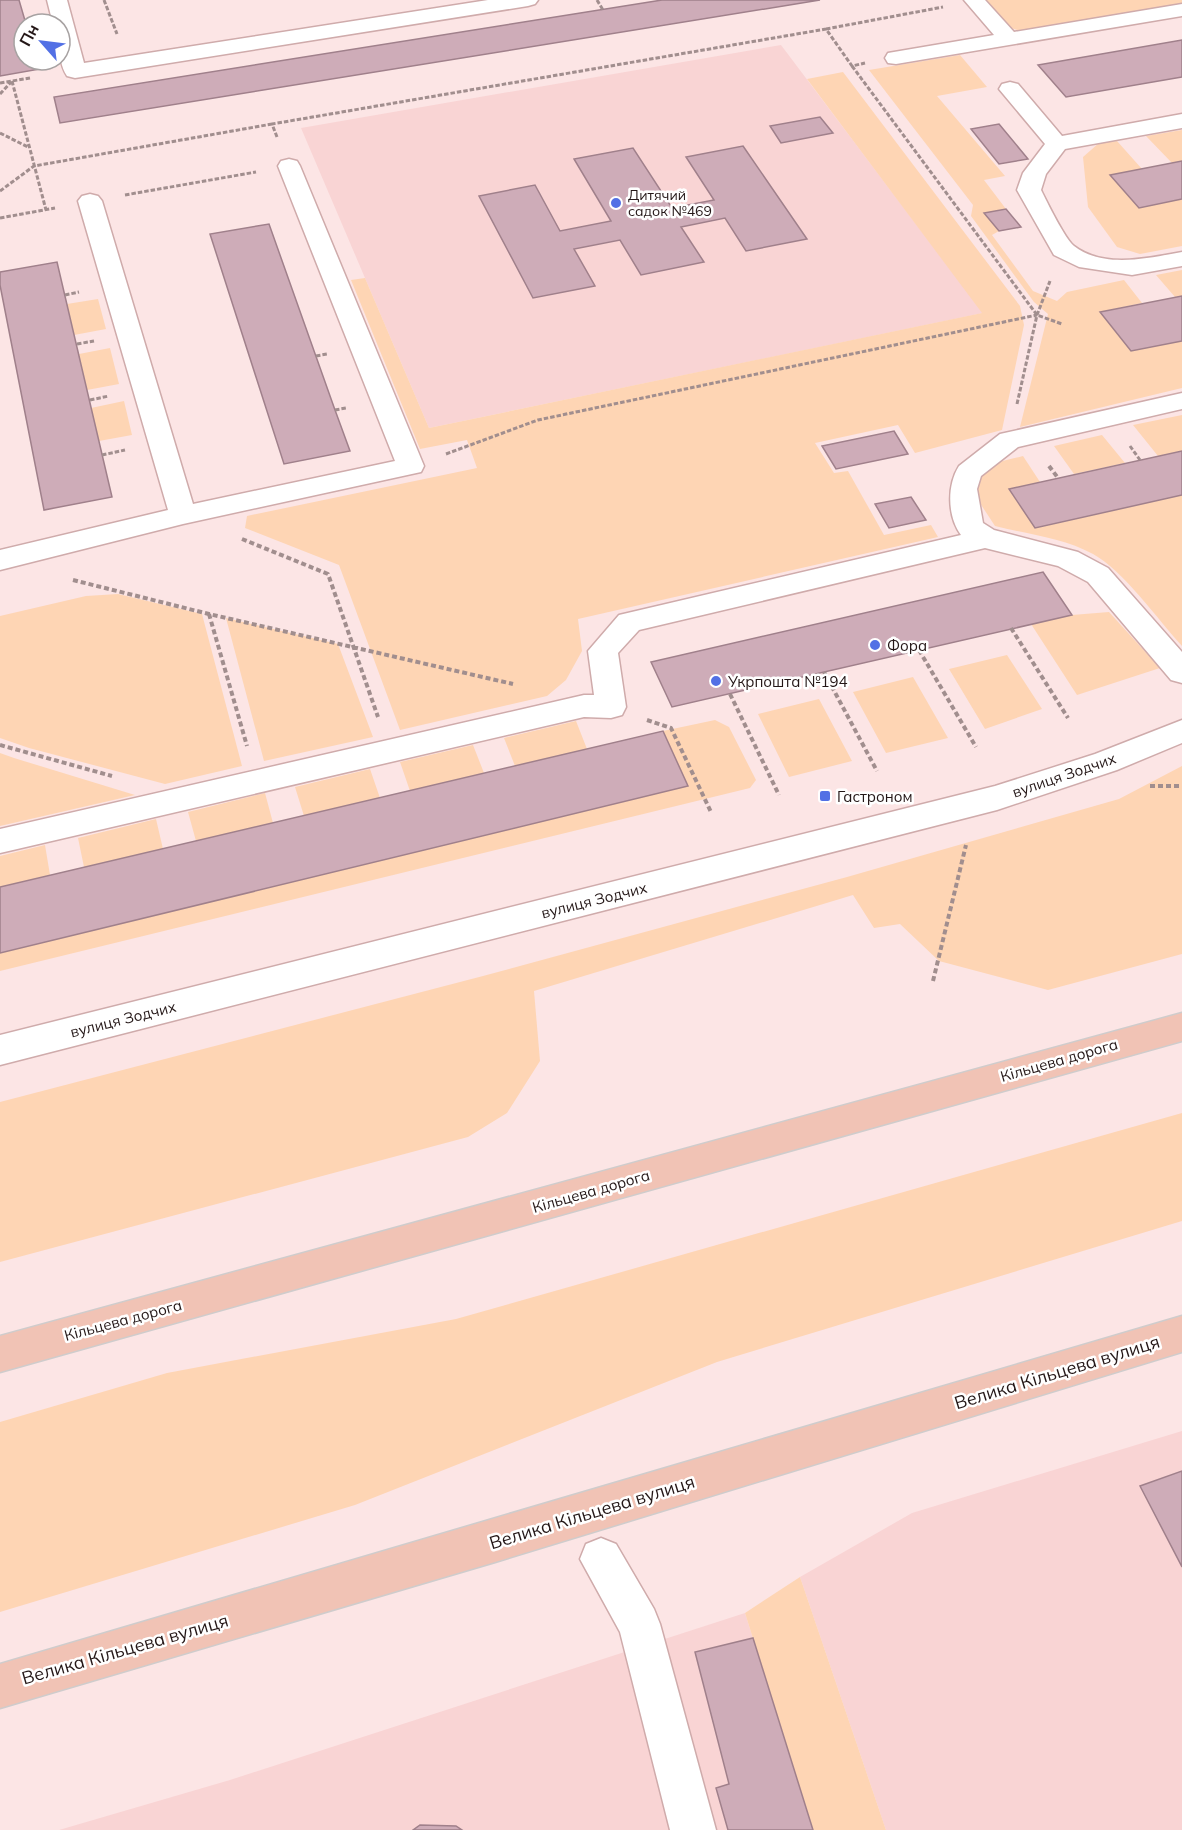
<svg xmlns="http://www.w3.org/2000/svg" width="1182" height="1830" font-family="Mulish,sans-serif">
<rect width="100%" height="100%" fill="#fce5e5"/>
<path fill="#f9d4d4" d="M 781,45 L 983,313 L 429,428 L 301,128 Z
M 1182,1431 L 1182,1830 L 886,1830 L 800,1577 L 912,1513 Z
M 745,1613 L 813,1830 L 59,1830 L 230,1780 Z"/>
<path fill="#fed5b4" d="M 982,0 L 1182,0 L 1182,5 L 1023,32 L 1005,26 Z
M 960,55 L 987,87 L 937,96 L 1005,176 L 984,180 L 1006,209 L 985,213 L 999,231 L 992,235 L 1033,291 L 1057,301 L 1067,292 L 1124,280 L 1142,303 L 1100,312 L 1131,351 L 1182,341 L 1182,388 L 1020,427 L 1048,314 L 1034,302 L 971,216 L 973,205 L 869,70 Z
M 843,72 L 1020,306 L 1024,325 L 1002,430 L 915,453 L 898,425 L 815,443 L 834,473 L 848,471 L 884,535 L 931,525 L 938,537 L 578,619 L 582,651 L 566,680 L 547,696 L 400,730 L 339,565 L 245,528 L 247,516 L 477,468 L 467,440 L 420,449 L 351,280 L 365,278 L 429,428 L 982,313 L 807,79 Z
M 1182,130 L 1182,161 L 1172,163 L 1146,136 Z
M 1117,141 L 1142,169 L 1111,175 L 1139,207 L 1182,199 L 1182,246 L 1140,254 L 1117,247 L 1088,207 L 1083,157 L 1099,143 Z
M 1182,270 L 1182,296 L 1175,297 L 1156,275 Z
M 98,299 L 106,329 L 74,335 L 67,304 Z
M 110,348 L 119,384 L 87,390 L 79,354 Z
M 124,401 L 132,435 L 99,441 L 91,408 Z
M 1182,415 L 1182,451 L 1158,456 L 1133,425 Z
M 1102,435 L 1125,463 L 1074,474 L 1054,446 Z
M 1023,456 L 1040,482 L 1009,489 L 1036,528 L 1182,495 L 1182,646 C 1158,620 1123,570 1093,554 C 1064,538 1027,534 995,526 L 972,491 C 981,462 996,463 1023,456 Z
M 118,594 L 202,614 L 242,766 L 165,784 L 29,748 L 0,738 L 0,616 L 86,596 Z
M 1109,612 L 1160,668 L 1077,695 L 1031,624 L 1072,615 Z
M 226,618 L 338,644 L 373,737 L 264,761 Z
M 1007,655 L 1042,709 L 985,729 L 949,669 Z
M 913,677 L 948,738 L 886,753 L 853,692 Z
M 819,699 L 852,761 L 789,777 L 758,714 Z
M 715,720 L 729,727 L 756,780 L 750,788 L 0,971 L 0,953 L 687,786 L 663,731 Z
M 576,721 L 587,749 L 515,766 L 504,738 Z
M 473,745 L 484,773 L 410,791 L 400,762 Z
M 0,753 L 14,758 L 135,795 L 0,826 Z
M 1182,766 L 1182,954 L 1048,990 L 939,961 L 900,924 L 874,928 L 853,895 L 534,991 L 540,1061 L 507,1113 L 468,1137 L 0,1262 L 0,1102 L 483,976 L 847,877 L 1119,799 Z
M 370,769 L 380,798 L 304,816 L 295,787 Z
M 265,793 L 273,823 L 196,841 L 188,812 Z
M 156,819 L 163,849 L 84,867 L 78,838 Z
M 45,845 L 50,875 L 0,887 L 0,856 Z
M 1182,1113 L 1182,1221 L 717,1362 L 355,1505 L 0,1612 L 0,1422 L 167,1373 L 456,1319 Z
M 800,1577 L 886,1830 L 813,1830 L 745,1613 Z"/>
<path fill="#ceacb8" stroke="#a0808b" stroke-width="1.5" d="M 0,0 L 19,0 L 26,24 L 24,24 L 24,60 L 37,60 L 40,69 L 0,76 Z
M 662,0 L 820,0 L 60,123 L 54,97 Z
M 1182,40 L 1182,77 L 1066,97 L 1038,65 Z
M 820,117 L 833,133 L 781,143 L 770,126 Z
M 999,124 L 1028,159 L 999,164 L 971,129 Z
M 743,146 L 807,239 L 746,251 L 725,218 L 681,227 L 704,262 L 641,275 L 620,240 L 574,249 L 595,286 L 533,298 L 479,196 L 535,185 L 560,231 L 611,221 L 574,159 L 633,148 L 672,208 L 714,200 L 686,157 Z
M 1182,161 L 1182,199 L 1139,208 L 1110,175 Z
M 1006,209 L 1021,227 L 999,231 L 984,213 Z
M 269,224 L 335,410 L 350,451 L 284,464 L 210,234 Z
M 57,262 L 112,497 L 44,510 L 0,285 L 0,272 Z
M 1182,296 L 1182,341 L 1131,351 L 1100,312 Z
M 894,431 L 908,454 L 836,469 L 822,446 Z
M 1182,451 L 1182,495 L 1035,528 L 1009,489 Z
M 911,497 L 926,520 L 889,528 L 875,504 Z
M 1043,572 L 1072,615 L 672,707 L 651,662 Z
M 663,731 L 688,786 L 0,953 L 0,887 Z
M 1182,1471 L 1182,1567 L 1140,1486 Z
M 753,1638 L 813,1830 L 728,1830 L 716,1788 L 729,1784 L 695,1652 Z
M 420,1825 L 456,1826 L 462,1830 L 413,1830 Z"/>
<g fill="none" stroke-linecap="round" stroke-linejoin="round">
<g stroke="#cfabab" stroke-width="3">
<path id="minor" d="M 47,0 L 67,0 L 84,63 L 488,0 L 538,0 L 535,4 L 528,6 L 75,78 L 67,76 C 57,61 60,41 60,24 L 53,24 Z
M 964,0 L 985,0 L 1014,32 L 1182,4 L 1182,16 L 896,64 L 888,63 L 885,58 L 888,53 L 994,35 Z
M 1010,82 L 1018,84 L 1062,136 L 1182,114 L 1182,128 L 1065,149 L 1046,174 L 1041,190 C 1047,202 1065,239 1074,246 C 1104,269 1148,258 1182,252 L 1182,266 L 1132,275 L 1079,267 L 1054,255 L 1017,190 L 1023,173 L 1045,144 L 999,89 L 1002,84 Z
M 289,159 L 297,161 L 300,166 L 424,466 L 421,472 L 183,524 L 0,570 L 0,550 L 168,510 L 78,201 L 82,196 L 90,194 L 98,196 L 102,201 L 193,504 L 395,461 L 278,166 L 281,161 Z
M 1182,393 L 1182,409 L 1018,447 L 981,476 L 977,489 L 983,523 L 994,530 L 1078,552 L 1108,568 L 1182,652 L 1182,683 L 1171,680 L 1088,582 L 1058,566 L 985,548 L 639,630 L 618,653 L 626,707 L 622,715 L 611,718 L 584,717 L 0,853 L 0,829 L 584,695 L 594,695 L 588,651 L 619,615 L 961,535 C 947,516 947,485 959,466 L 1000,434 Z
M 1182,720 L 1182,743 L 1117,770 L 997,810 L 0,1065 L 0,1035 L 995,786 L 1095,754 Z
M 601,1538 L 616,1544 L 654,1609 L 660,1624 L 716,1830 L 670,1830 L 620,1632 L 580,1559 L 586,1544 Z"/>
</g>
<g stroke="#cfcccc" stroke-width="3">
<path id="highway" d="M 1182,1013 L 1182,1041 L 0,1372 L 0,1336 Z
M 1182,1316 L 1182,1352 L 495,1562 L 0,1708 L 0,1664 Z"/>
</g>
<path stroke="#a18e8e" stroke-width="3" stroke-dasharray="4.5 2" stroke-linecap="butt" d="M 104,0 L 117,34
M 597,0 L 603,10
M 826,29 L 943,7
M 852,66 L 1037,315 L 1062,324
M 12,81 L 46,210
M 0,83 L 30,78
M 0,94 L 11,82
M 0,133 L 28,147
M 277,137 L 272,124 L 826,29 L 852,66 L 865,63
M 0,191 L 34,166 L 272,124
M 125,195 L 256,172
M 0,218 L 55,208
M 65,295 L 79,292
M 77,344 L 94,341
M 316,356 L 327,354
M 90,400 L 109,396
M 1017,404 L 1037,315 L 1050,281
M 335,410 L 346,408
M 1130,446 L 1140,460
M 446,454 L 538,420 L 1037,315
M 102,455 L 125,450"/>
<path stroke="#a18e8e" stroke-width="4" stroke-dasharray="5 3" stroke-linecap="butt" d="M 1049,466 L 1058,478
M 242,539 L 328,574 L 378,717
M 73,580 L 209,614 L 513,684
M 209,614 L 247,746
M 1011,628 L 1068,718
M 919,650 L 976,747
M 824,672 L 877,771
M 730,694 L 779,795
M 647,720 L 671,728 L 711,812
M 0,745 L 112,776
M 1150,786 L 1182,786
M 933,981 L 966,845"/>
<use href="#minor" fill="#fff" fill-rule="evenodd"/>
<use href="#highway" fill="#f1c3b5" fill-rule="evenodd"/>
</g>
<g fill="#5270e5" stroke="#fff" stroke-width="2">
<circle cx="616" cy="203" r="6"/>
<circle cx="875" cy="645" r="6"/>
<circle cx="716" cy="681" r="6"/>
<rect x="819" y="790" width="12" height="12" rx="3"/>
</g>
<g text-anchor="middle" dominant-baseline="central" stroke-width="5" stroke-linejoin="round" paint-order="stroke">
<g font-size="14" fill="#241717" stroke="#fff" text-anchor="start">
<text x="628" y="195">Дитячий<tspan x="628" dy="16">садок №469</tspan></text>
</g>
<g font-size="15" fill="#241717" stroke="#fff" text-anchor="start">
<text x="887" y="645">Фора</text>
<text x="728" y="681">Укрпошта №194</text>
<text x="837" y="796">Гастроном</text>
</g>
<g font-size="15" fill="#241717" stroke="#fff">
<text transform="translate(1064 775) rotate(-19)">вулиця Зодчих</text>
<text transform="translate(594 900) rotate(-14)">вулиця Зодчих</text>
<text transform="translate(123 1019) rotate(-14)">вулиця Зодчих</text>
<text transform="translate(1059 1060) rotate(-16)">Кільцева дорога</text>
<text transform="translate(591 1191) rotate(-16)">Кільцева дорога</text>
<text transform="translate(123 1320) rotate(-15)">Кільцева дорога</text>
</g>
<g font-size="18" fill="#241717" stroke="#fff">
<text transform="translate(1057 1372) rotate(-17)">Велика Кільцева вулиця</text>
<text transform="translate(592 1512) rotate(-17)">Велика Кільцева вулиця</text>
<text transform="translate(125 1649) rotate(-16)">Велика Кільцева вулиця</text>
</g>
</g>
<g transform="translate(42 42) rotate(298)"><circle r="28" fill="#ffffff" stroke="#a7a2a2" stroke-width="1.5"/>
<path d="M0-4.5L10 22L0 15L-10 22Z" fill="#5270e5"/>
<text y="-9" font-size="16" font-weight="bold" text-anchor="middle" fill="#241717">Пн</text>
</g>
</svg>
